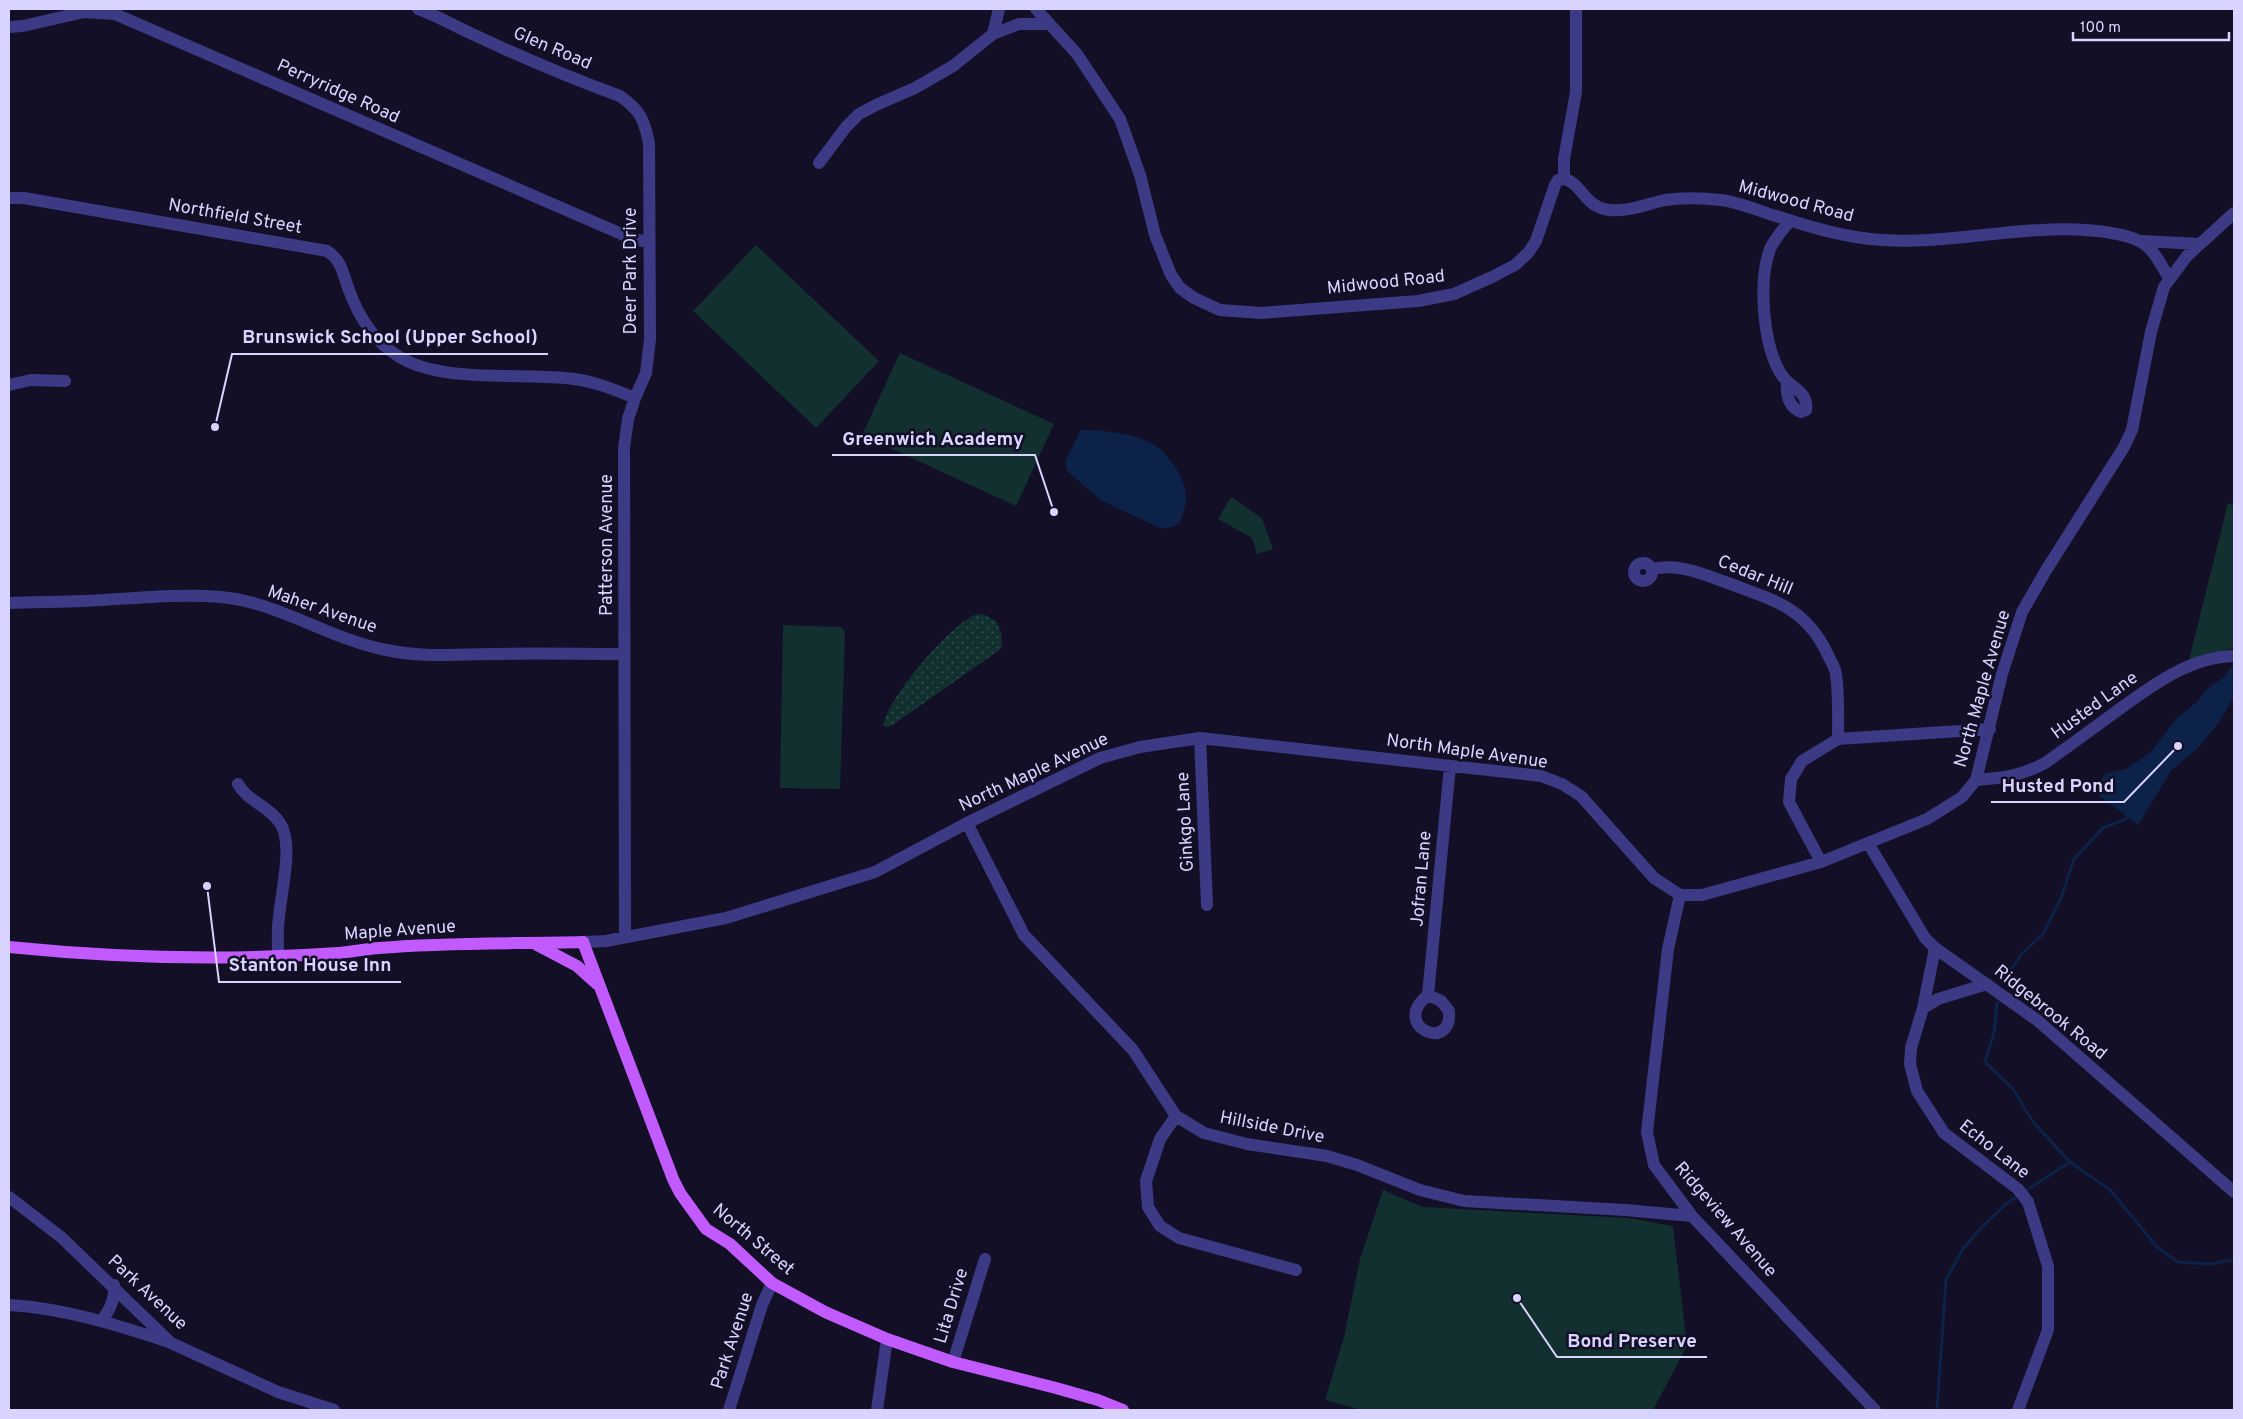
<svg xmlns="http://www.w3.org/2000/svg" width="2243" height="1419" font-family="Overpass,sans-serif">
<defs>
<pattern id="grass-dots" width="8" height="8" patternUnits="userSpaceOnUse" patternTransform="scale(1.25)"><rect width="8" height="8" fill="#12302f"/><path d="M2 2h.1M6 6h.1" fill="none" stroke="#344d4e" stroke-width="1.8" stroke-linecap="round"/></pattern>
</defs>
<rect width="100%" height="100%" fill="#130f26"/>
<path fill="url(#grass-dots)" d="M 978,614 L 985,615 L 997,622 L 1002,636 L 1001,649 L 894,724 L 888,727 L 883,726 C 886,700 953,620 978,614 Z"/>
<path fill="#12302f" d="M 756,245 L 879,361 L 816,428 L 693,311 Z
M 900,353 L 1054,424 L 1016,506 L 862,435 Z
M 1231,497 L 1262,518 L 1273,549 L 1257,554 L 1252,538 L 1218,519 Z
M 2228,503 L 2234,506 L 2234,648 L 2189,660 Z
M 783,625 L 841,627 L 845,632 L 840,789 L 780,788 Z
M 1383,1190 L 1423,1207 L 1629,1218 L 1673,1226 L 1687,1346 L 1653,1410 L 1361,1410 L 1325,1400 L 1344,1337 L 1360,1259 Z"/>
<path fill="#0c2248" d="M 1081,430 C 1101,429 1140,434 1156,446 C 1171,457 1185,478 1186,497 C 1187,505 1182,515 1180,523 L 1173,527 L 1162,529 L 1102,501 L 1068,472 L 1065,461 Z
M 2232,666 L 2234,666 L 2234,697 L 2219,722 L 2197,749 L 2171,771 L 2138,825 L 2093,791 L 2106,773 L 2126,769 L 2151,752 L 2176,719 L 2198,701 L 2208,688 L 2223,678 Z"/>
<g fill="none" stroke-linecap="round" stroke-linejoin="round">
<path stroke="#0c2248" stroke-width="3" d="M 2002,982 L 2021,955 L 2043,934 L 2061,898 L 2074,859 L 2103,828 L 2128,818 L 2128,815
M 1997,1003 L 1994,1033 L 1985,1062 L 2013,1089 L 2033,1122 L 2070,1162 L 2110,1190 L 2157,1247 L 2178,1262 L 2211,1264 L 2229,1260 L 2234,1261
M 2024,1192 L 2070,1162
M 1937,1410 L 1946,1280 L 1963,1249 L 1980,1229 L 2006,1204 L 2019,1195"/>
<path stroke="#3d3a85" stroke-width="12" d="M 418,9 C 436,15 452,25 470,33 C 519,56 570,78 620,96 C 640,110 644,119 649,143 L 650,339 L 646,373 L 635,398
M 1036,9 L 1077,54 L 1120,119 L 1140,175 L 1155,235 L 1171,275 L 1180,288 L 1194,298 L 1220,310 L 1261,313 L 1418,301 L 1454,294 L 1492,277 L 1515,265 L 1528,253 L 1536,241 L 1555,185 L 1558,180 L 1564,179 C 1581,182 1584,207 1609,210 C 1628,212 1647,204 1665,200 C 1684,197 1703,198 1721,200 C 1739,202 1759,211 1776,216 C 1810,227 1846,238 1883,240 C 1960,245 2040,219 2117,234 C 2150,240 2153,251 2169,278
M 9,27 L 23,26 L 84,12 L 115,14 L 633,239 L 648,242
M 993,34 L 999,9
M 819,163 L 846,127 L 859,114 L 876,105 L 915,88 L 953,66 L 993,34 L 1019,24 L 1049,24
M 1564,179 L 1564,159 L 1576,92 L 1576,9
M 9,198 L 24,198 L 327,251 C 342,260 343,275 349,290 C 358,315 374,341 398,356 C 439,383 518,373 566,378 C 591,380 613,389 635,398 L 628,419 L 624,448 L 625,937
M 2142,241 L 2199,244
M 1787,383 C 1786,396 1789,407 1801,412 L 1806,410 C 1809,390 1789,388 1781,374 C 1763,345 1758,282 1770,249 C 1775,238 1782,230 1790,221
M 9,385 L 31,380 L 65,381
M1634 572a9 9 0 1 1 18 0a9 9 0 1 1-18 0Z
M 1652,569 C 1680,563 1703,574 1728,583 C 1773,600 1805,607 1827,653 C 1830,660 1835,667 1836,674 C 1839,695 1838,718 1838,739
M 9,603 C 34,602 59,602 84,601 C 130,599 175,593 221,597 C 278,602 329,639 386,650 C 420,657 453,655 488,654 C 533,653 579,654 624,654
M 1200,738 L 1207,905
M 1976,780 C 2003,778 2021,776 2045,763 C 2068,747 2091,730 2114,713 C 2150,687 2188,657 2234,656
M 238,784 C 247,801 269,806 280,823 C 294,844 281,892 279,917 C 277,930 278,943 278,956
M 967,823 L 1024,935 L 1133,1050 L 1176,1116 L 1204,1133 L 1247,1144 L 1327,1156 L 1357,1165 L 1420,1190 L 1464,1201 L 1625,1210 L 1692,1216
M 1868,843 L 1925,938 L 1935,948 L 2037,1020 L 2234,1192
M 1821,862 L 1789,802 L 1791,779 L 1802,761 L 1838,739 L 1990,729
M 1680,895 L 1668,949 L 1647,1132 L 1654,1165 L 1692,1216 L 1875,1410
M 583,942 L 606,941 L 726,918 L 875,872 L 967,823 L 1100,758 L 1140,747 L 1200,738 L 1541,776 L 1562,784 L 1581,796 L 1654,878 L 1680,895 L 1702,895 L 1821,862 L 1927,819 L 1962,797 L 1976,780 L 2002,674 L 2022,612 L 2045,572 L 2124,447 L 2132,430 L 2151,332 L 2164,287 L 2187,256 L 2234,213
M 1935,948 L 1923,1008 L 1911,1048 L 1910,1064 L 1917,1091 L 1944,1133 L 2018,1189 L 2028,1202 L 2048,1266 L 2048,1330 L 2018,1410
M 1428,995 L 1441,1001 L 1449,1011 C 1453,1054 1389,1026 1428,995 L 1450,766
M 1923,1008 L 1938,999 L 1987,984
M 1176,1116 L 1160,1139 L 1146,1181 L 1148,1207 L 1160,1226 L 1179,1238 L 1296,1270
M 9,1197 L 61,1237 L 171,1343 L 278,1392 L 334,1410
M 9,1305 C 64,1308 117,1325 169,1342
M 101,1321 C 110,1310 115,1300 114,1285
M 953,1362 L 985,1259
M 729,1410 L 762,1305 L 772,1283
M 877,1410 L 887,1339"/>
<path stroke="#c25bff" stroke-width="12" d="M 537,945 L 577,966 L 597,984
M 9,947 C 118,958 228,961 338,953 C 351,952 365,949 379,948 C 447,942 515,944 583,942 L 673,1179 L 680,1193 L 706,1229 L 730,1244 L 772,1283 L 825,1312 L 887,1339 L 953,1362 L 1056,1388 L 1098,1400 L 1123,1410"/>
</g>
<g text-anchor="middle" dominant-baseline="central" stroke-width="5" stroke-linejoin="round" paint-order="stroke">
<g font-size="18" fill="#d9d4ff" stroke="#130f26">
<text transform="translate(552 49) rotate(23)">Glen Road</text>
<text transform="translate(338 92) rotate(24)">Perryridge Road</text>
<text transform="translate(1796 202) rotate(15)">Midwood Road</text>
<text transform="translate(235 217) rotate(10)">Northfield Street</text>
<text transform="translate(631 271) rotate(-90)">Deer Park Drive</text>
<text transform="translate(1386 283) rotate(-6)">Midwood Road</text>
<text transform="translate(607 545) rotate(-90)">Patterson Avenue</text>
<text transform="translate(1755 576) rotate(22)">Cedar Hill</text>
<text transform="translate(322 610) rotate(19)">Maher Avenue</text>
<text transform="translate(1983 689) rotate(-74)">North Maple Avenue</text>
<text transform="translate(2095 706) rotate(-36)">Husted Lane</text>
<text transform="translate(1467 752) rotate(8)">North Maple Avenue</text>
<text transform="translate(1034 773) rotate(-25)">North Maple Avenue</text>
<text transform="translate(1186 822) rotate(-93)">Ginkgo Lane</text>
<text transform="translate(1422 879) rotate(-85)">Jofran Lane</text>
<text transform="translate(400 931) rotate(-4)">Maple Avenue</text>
<text transform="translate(2050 1013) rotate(39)">Ridgebrook Road</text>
<text transform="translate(1272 1128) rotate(11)">Hillside Drive</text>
<text transform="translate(1994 1150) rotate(38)">Echo Lane</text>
<text transform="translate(1725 1220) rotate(49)">Ridgeview Avenue</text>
<text transform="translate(753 1240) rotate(40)">North Street</text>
<text transform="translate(147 1293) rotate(43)">Park Avenue</text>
<text transform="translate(952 1306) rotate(-73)">Lita Drive</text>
<text transform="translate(733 1341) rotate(-72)">Park Avenue</text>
</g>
</g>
<path fill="none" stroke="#d9d4ff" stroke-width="2" d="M215 427L232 354H548M1054 512L1035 455H832M2178 746L2124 802H1991M207 886L219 982H401M1517 1298L1557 1357H1707"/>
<g fill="#d9d4ff" stroke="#130f26" stroke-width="2">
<circle cx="215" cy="427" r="5"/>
<circle cx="1054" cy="512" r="5"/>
<circle cx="2178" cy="746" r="5"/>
<circle cx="207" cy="886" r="5"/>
<circle cx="1517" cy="1298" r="5"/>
</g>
<g font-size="19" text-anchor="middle" font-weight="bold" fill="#d9d4ff" stroke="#130f26" stroke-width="5" stroke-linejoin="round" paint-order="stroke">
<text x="390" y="343">Brunswick School (Upper School)</text>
<text x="933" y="445">Greenwich Academy</text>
<text x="2058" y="792">Husted Pond</text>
<text x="310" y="971">Stanton House Inn</text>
<text x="1632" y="1347">Bond Preserve</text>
</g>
<rect width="2243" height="1419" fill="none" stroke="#d9d4ff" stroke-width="20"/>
<path d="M2073 32v8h156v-8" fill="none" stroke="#d9d4ff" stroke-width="2.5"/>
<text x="2080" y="32" font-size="15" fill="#d9d4ff" stroke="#130f26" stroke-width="4" paint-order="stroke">100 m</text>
</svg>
